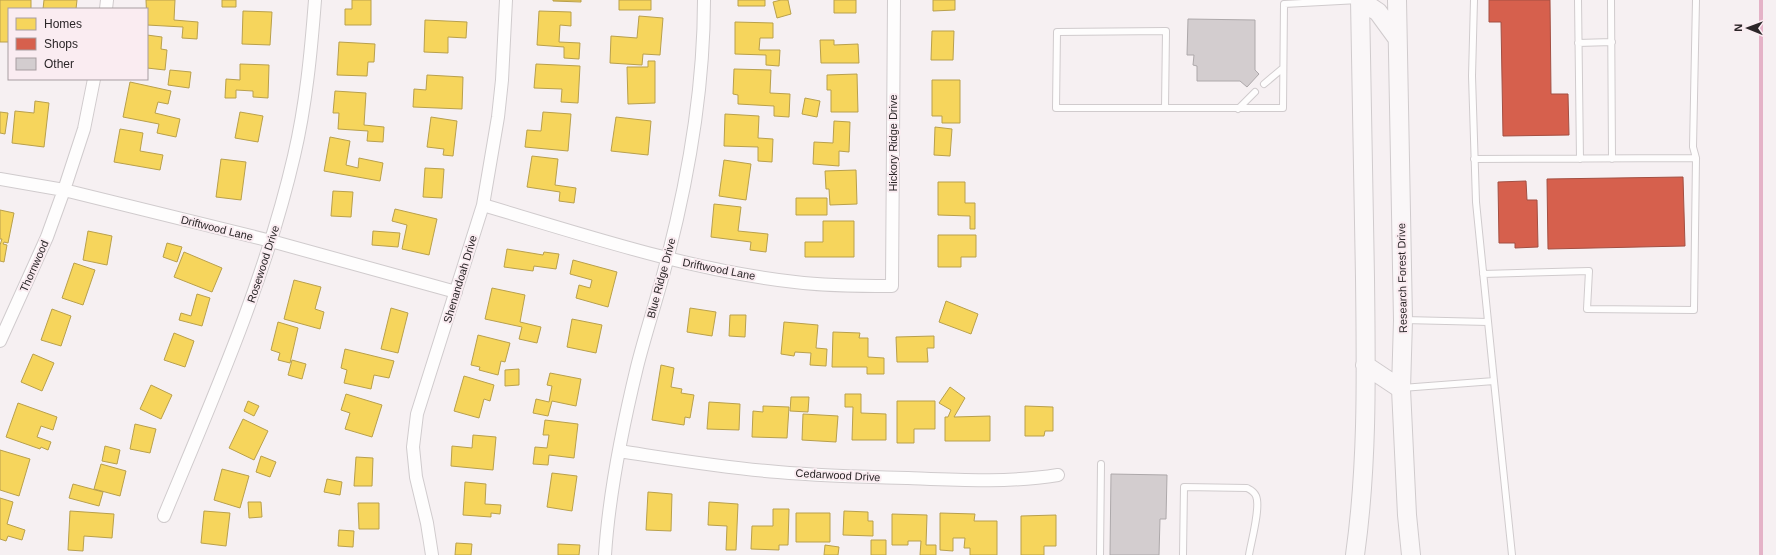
<svg xmlns="http://www.w3.org/2000/svg" width="1776" height="555" font-family="Arial,sans-serif">
<rect width="100%" height="100%" fill="#f6f0f2"/>
<path fill="#f6d55c" stroke="#b9a04c" d="M 0,0 L 31,0 L 31,9 L 9,9 L 9,42 L 0,42 Z
M 44,0 L 77,0 L 76,9 L 43,9 Z
M 146,0 L 175,0 L 174,20 L 198,22 L 197,39 L 182,38 L 183,27 L 147,25 Z
M 222,0 L 236,0 L 236,7 L 222,7 Z
M 352,0 L 371,0 L 371,25 L 345,25 L 345,9 L 352,9 Z
M 553,0 L 581,0 L 581,2 L 553,1 Z
M 619,0 L 651,0 L 651,10 L 619,10 Z
M 738,0 L 765,0 L 765,6 L 738,6 Z
M 781,0 L 788,0 L 791,14 L 777,18 L 773,2 Z
M 834,0 L 856,0 L 856,13 L 834,13 Z
M 933,0 L 955,0 L 955,10 L 933,11 Z
M 243,11 L 272,12 L 270,45 L 242,44 Z
M 539,11 L 571,12 L 571,26 L 560,25 L 559,42 L 580,43 L 579,59 L 564,58 L 564,47 L 537,45 Z
M 639,16 L 663,18 L 660,55 L 643,54 L 642,65 L 610,63 L 611,36 L 637,38 Z
M 425,20 L 467,22 L 466,38 L 448,37 L 448,53 L 424,52 Z
M 735,22 L 773,23 L 773,38 L 760,38 L 759,50 L 780,50 L 779,66 L 766,65 L 766,55 L 735,54 Z
M 932,31 L 954,31 L 953,60 L 931,60 Z
M 147,35 L 162,37 L 161,49 L 167,50 L 165,70 L 147,68 Z
M 820,40 L 834,40 L 834,45 L 858,44 L 859,63 L 821,63 Z
M 339,42 L 375,44 L 374,62 L 368,62 L 367,76 L 337,75 Z
M 648,61 L 655,61 L 655,103 L 628,104 L 627,67 L 648,67 Z
M 240,64 L 269,65 L 268,98 L 253,97 L 253,91 L 236,90 L 236,98 L 225,98 L 226,79 L 240,80 Z
M 536,64 L 580,66 L 578,103 L 561,102 L 562,89 L 534,88 Z
M 734,69 L 771,70 L 770,93 L 790,94 L 789,117 L 774,116 L 774,106 L 738,104 L 738,95 L 733,94 Z
M 170,70 L 191,72 L 189,88 L 168,85 Z
M 857,74 L 858,112 L 831,112 L 831,90 L 827,90 L 827,75 Z
M 427,75 L 463,77 L 462,109 L 413,107 L 414,89 L 426,90 Z
M 932,80 L 960,80 L 960,123 L 942,123 L 942,116 L 932,116 Z
M 130,82 L 171,91 L 168,104 L 158,102 L 155,113 L 180,119 L 176,137 L 157,133 L 159,124 L 123,117 Z
M 335,91 L 366,93 L 364,125 L 384,127 L 383,142 L 367,141 L 368,131 L 338,129 L 339,113 L 333,113 Z
M 805,98 L 820,101 L 817,117 L 802,114 Z
M 35,101 L 49,103 L 44,147 L 12,143 L 15,111 L 34,113 Z
M 0,112 L 8,113 L 5,134 L 0,133 Z
M 240,112 L 263,116 L 258,142 L 235,138 Z
M 543,112 L 571,114 L 568,151 L 525,147 L 527,130 L 541,131 Z
M 725,114 L 759,116 L 758,138 L 773,139 L 772,162 L 758,161 L 758,147 L 724,146 Z
M 431,117 L 457,121 L 453,156 L 443,155 L 444,149 L 427,147 Z
M 616,117 L 651,121 L 648,155 L 611,151 Z
M 834,121 L 850,122 L 849,152 L 839,151 L 839,166 L 813,164 L 814,142 L 833,143 Z
M 935,127 L 952,129 L 950,156 L 934,155 Z
M 120,129 L 143,133 L 140,151 L 163,155 L 160,170 L 114,162 Z
M 330,137 L 350,141 L 346,165 L 358,168 L 359,158 L 383,163 L 380,181 L 324,171 Z
M 532,156 L 558,159 L 555,185 L 576,188 L 574,203 L 559,201 L 560,192 L 527,187 Z
M 221,159 L 246,162 L 241,200 L 216,197 Z
M 724,160 L 751,164 L 746,200 L 719,196 Z
M 425,168 L 444,169 L 442,198 L 423,197 Z
M 856,170 L 857,204 L 830,205 L 829,189 L 826,189 L 825,171 Z
M 938,182 L 965,182 L 965,203 L 975,203 L 975,229 L 970,229 L 970,216 L 938,215 Z
M 333,191 L 353,192 L 351,217 L 331,216 Z
M 796,198 L 827,198 L 827,215 L 796,215 Z
M 714,204 L 741,207 L 738,231 L 768,234 L 766,252 L 750,250 L 751,242 L 711,237 Z
M 395,209 L 437,219 L 429,255 L 402,249 L 407,225 L 392,221 Z
M 0,210 L 14,213 L 8,243 L 4,242 L 3,244 L 7,245 L 4,262 L 0,261 L 0,245 L 2,239 L 0,239 Z
M 823,221 L 854,221 L 854,257 L 805,257 L 805,242 L 823,242 Z
M 88,231 L 112,236 L 107,265 L 83,260 Z
M 373,231 L 400,233 L 398,247 L 372,245 Z
M 938,235 L 976,235 L 976,257 L 961,257 L 961,267 L 938,267 Z
M 167,243 L 182,247 L 177,262 L 163,257 Z
M 507,249 L 543,255 L 544,252 L 559,254 L 556,269 L 534,266 L 533,271 L 504,267 Z
M 184,252 L 222,268 L 212,292 L 174,277 Z
M 573,260 L 617,272 L 608,307 L 576,298 L 579,285 L 590,288 L 592,280 L 570,274 Z
M 74,263 L 95,270 L 83,305 L 62,298 Z
M 294,280 L 321,287 L 315,309 L 324,312 L 320,329 L 284,319 Z
M 492,288 L 525,295 L 520,322 L 541,327 L 537,343 L 519,339 L 522,327 L 485,319 Z
M 197,294 L 210,298 L 202,326 L 179,320 L 181,313 L 191,316 Z
M 946,301 L 978,314 L 971,334 L 939,322 Z
M 391,308 L 408,313 L 398,353 L 381,349 Z
M 690,308 L 716,312 L 712,336 L 687,332 Z
M 52,309 L 71,316 L 61,346 L 41,340 Z
M 730,315 L 746,315 L 745,337 L 729,336 Z
M 572,319 L 602,325 L 596,353 L 567,347 Z
M 278,322 L 298,328 L 290,363 L 278,360 L 280,353 L 271,350 Z
M 784,322 L 818,325 L 816,348 L 827,349 L 826,366 L 810,365 L 811,353 L 795,352 L 794,356 L 781,354 Z
M 833,332 L 860,333 L 859,338 L 868,338 L 868,357 L 884,358 L 884,374 L 867,374 L 867,367 L 832,367 Z
M 174,333 L 194,341 L 185,367 L 164,360 Z
M 478,335 L 510,343 L 505,362 L 501,361 L 498,375 L 479,370 L 480,367 L 471,365 Z
M 934,336 L 934,348 L 927,348 L 928,362 L 897,362 L 896,337 Z
M 345,349 L 394,361 L 389,378 L 374,375 L 371,389 L 344,383 L 347,370 L 341,368 Z
M 33,354 L 54,363 L 42,391 L 21,382 Z
M 292,360 L 306,364 L 302,379 L 288,375 Z
M 661,365 L 674,368 L 671,387 L 682,389 L 681,393 L 694,395 L 690,418 L 685,417 L 684,425 L 652,420 Z
M 519,369 L 519,385 L 505,386 L 505,370 Z
M 550,373 L 581,379 L 576,406 L 552,401 L 548,416 L 533,413 L 536,399 L 549,402 L 552,386 L 547,385 Z
M 464,376 L 494,385 L 490,401 L 484,399 L 479,418 L 454,411 Z
M 151,385 L 172,395 L 161,419 L 140,409 Z
M 950,387 L 965,398 L 954,417 L 990,416 L 990,441 L 945,441 L 945,417 L 948,417 L 951,410 L 939,403 Z
M 346,394 L 382,405 L 372,437 L 345,429 L 350,413 L 341,410 Z
M 845,394 L 861,394 L 861,413 L 886,414 L 886,440 L 852,440 L 853,407 L 845,407 Z
M 791,397 L 809,397 L 808,412 L 790,411 Z
M 248,401 L 259,406 L 254,416 L 244,411 Z
M 897,401 L 935,401 L 935,429 L 914,429 L 914,443 L 897,443 Z
M 709,402 L 740,404 L 739,430 L 707,429 Z
M 18,403 L 57,417 L 53,430 L 41,426 L 37,437 L 51,442 L 48,450 L 41,447 L 40,449 L 6,437 Z
M 763,406 L 789,407 L 787,438 L 752,437 L 753,411 L 763,412 Z
M 1025,406 L 1053,407 L 1053,431 L 1045,431 L 1044,436 L 1025,436 Z
M 803,414 L 838,416 L 836,442 L 802,440 Z
M 243,419 L 268,431 L 254,460 L 229,448 Z
M 545,420 L 578,424 L 574,458 L 549,455 L 548,465 L 533,464 L 535,447 L 547,448 L 549,435 L 543,435 Z
M 135,424 L 156,429 L 150,453 L 130,449 Z
M 473,435 L 496,437 L 493,470 L 451,466 L 452,446 L 472,448 Z
M 105,446 L 120,450 L 117,464 L 102,461 Z
M 0,450 L 30,459 L 19,496 L 0,490 Z
M 261,456 L 276,462 L 270,477 L 256,472 Z
M 356,457 L 373,458 L 372,486 L 354,486 Z
M 101,464 L 126,471 L 120,496 L 94,489 Z
M 222,469 L 249,476 L 240,508 L 214,500 Z
M 552,473 L 577,476 L 572,511 L 547,507 Z
M 327,479 L 342,482 L 340,495 L 324,492 Z
M 465,482 L 486,484 L 485,504 L 501,505 L 500,514 L 491,513 L 491,517 L 463,515 Z
M 73,484 L 103,492 L 99,506 L 69,498 Z
M 648,492 L 672,494 L 671,531 L 646,530 Z
M 0,498 L 13,502 L 7,524 L 25,530 L 22,540 L 8,536 L 6,541 L 0,539 Z
M 248,502 L 261,502 L 262,517 L 249,518 Z
M 709,502 L 738,504 L 736,550 L 726,550 L 727,526 L 708,525 Z
M 358,503 L 379,503 L 379,529 L 359,529 Z
M 773,509 L 789,509 L 788,545 L 779,545 L 779,550 L 751,549 L 752,526 L 773,526 Z
M 70,511 L 114,514 L 112,538 L 84,536 L 83,551 L 68,550 Z
M 204,511 L 230,513 L 226,546 L 201,543 Z
M 844,511 L 868,512 L 868,521 L 873,521 L 873,536 L 843,535 Z
M 796,513 L 830,513 L 830,542 L 796,542 Z
M 940,513 L 975,514 L 974,521 L 997,521 L 997,555 L 970,555 L 970,548 L 964,548 L 965,538 L 953,538 L 953,551 L 940,550 Z
M 892,514 L 927,515 L 926,545 L 936,545 L 936,555 L 920,555 L 921,541 L 908,541 L 908,545 L 892,545 Z
M 1056,515 L 1056,546 L 1044,546 L 1044,555 L 1021,555 L 1021,516 Z
M 339,530 L 354,531 L 353,547 L 338,546 Z
M 871,540 L 886,540 L 886,555 L 871,555 Z
M 456,543 L 472,544 L 471,555 L 455,555 Z
M 558,544 L 580,545 L 579,555 L 558,555 Z
M 825,545 L 839,547 L 838,555 L 824,555 Z"/>
<path fill="#d6604d" stroke="#a34f42" d="M 1489,0 L 1550,0 L 1551,94 L 1568,94 L 1569,135 L 1503,136 L 1501,22 L 1489,22 Z
M 1683,177 L 1685,246 L 1548,249 L 1547,179 Z
M 1526,181 L 1527,200 L 1537,200 L 1538,247 L 1515,248 L 1515,243 L 1499,243 L 1498,182 Z"/>
<g fill="none" stroke-linecap="round" stroke-linejoin="round">
<path stroke="#e4b2c7" stroke-width="4" d="M 1761,0 L 1761,555"/>
</g>
<path fill="#d3cdcf" stroke="#ada8aa" d="M 1188,19 L 1255,20 L 1255,70 L 1259,74 L 1247,87 L 1240,81 L 1197,81 L 1197,66 L 1193,65 L 1194,55 L 1187,55 Z
M 1111,474 L 1167,475 L 1166,519 L 1160,519 L 1159,555 L 1110,555 Z"/>
<g fill="none" stroke-linecap="round" stroke-linejoin="round">
<g stroke="#d0cbcd" stroke-width="8">
<path id="lane" d="M 1474,0 L 1472,76 L 1476,202 L 1494,381
M 1578,0 L 1580,159
M 1611,0 L 1612,159
M 1696,0 L 1693,147 L 1696,158
M 1578,43 L 1612,42
M 1264,84 L 1283,68
M 1165,108 L 1166,31 L 1057,32 L 1056,108 L 1283,108 L 1284,4 L 1359,0
M 1238,109 L 1255,92
M 1474,159 L 1696,158 L 1694,310 L 1587,309 L 1589,271 L 1483,274
M 1404,320 L 1488,322
M 1402,388 L 1494,381 L 1512,555
M 1100,555 L 1101,464
M 1183,555 L 1184,487 L 1247,488 C 1251,490 1254,491 1256,496 C 1261,507 1251,542 1249,555"/>
</g>
<g stroke="#d0cbcd" stroke-width="14">
<path id="street" d="M 106,9 L 107,0
M 0,179 L 64,190 L 271,241 L 456,292
M 483,205 C 585,235 688,270 795,282 C 827,286 859,286 892,286 L 894,0
M 0,341 L 47,237 L 64,190 L 84,129 L 94,79
M 619,451 C 672,459 725,468 778,472 C 821,476 865,477 908,478 C 958,480 1008,483 1058,475
M 164,516 C 213,398 265,281 294,156 C 306,105 311,52 315,0
M 432,555 L 427,523 L 416,477 L 413,447 L 417,414 L 483,205 L 498,117 L 502,80 L 506,0
M 605,555 C 609,492 622,429 637,367 C 646,331 658,296 667,260 C 689,175 704,88 704,0"/>
</g>
<g stroke="#d0cbcd" stroke-width="20">
<path id="secondary" d="M 1360,0 L 1378,12 L 1397,38
M 1397,0 L 1403,320 L 1401,389 L 1407,515 L 1411,555
M 1365,365 L 1401,389
M 1355,555 C 1368,463 1366,370 1365,278 C 1363,185 1362,93 1360,0"/>
</g>
<use href="#lane" stroke="#fefdfd" stroke-width="6"/>
<use href="#street" stroke="#fefdfd" stroke-width="12"/>
<use href="#secondary" stroke="#faf7f8" stroke-width="18"/>
</g>
<g text-anchor="middle" dominant-baseline="central" stroke-width="4" stroke-linejoin="round" paint-order="stroke">
<g font-size="11" fill="#2b2628" stroke="#faecf1">
<text transform="translate(893 143) rotate(-90)">Hickory Ridge Drive</text>
<text transform="translate(217 228) rotate(14)">Driftwood Lane</text>
<text transform="translate(263 264) rotate(-72)">Rosewood Drive</text>
<text transform="translate(34 266) rotate(-66)">Thornwood</text>
<text transform="translate(719 269) rotate(11)">Driftwood Lane</text>
<text transform="translate(661 278) rotate(-75)">Blue Ridge Drive</text>
<text transform="translate(1402 278) rotate(-91)">Research Forest Drive</text>
<text transform="translate(460 279) rotate(-73)">Shenandoah Drive</text>
<text transform="translate(838 475) rotate(3)">Cedarwood Drive</text>
</g>
</g>
<rect x="8" y="8" width="140" height="72" fill="#faecf1" stroke="#a79da1"/>
<rect x="16" y="18" width="20" height="12" fill="#f6d55c" stroke="#a79da1"/>
<text x="44" y="28" font-size="12" fill="#2b2628">Homes</text>
<rect x="16" y="38" width="20" height="12" fill="#d6604d" stroke="#a79da1"/>
<text x="44" y="48" font-size="12" fill="#2b2628">Shops</text>
<rect x="16" y="58" width="20" height="12" fill="#d3cdcf" stroke="#a79da1"/>
<text x="44" y="68" font-size="12" fill="#2b2628">Other</text>
<g transform="translate(1748 28) rotate(271)" stroke="#faecf1" stroke-width="3" paint-order="stroke">
<path d="M0-3L7 15L0 10L-7 15Z" fill="#2b2628"/>
<text y="-6" font-size="11" font-weight="bold" text-anchor="middle" fill="#2b2628">N</text>
</g>
</svg>
